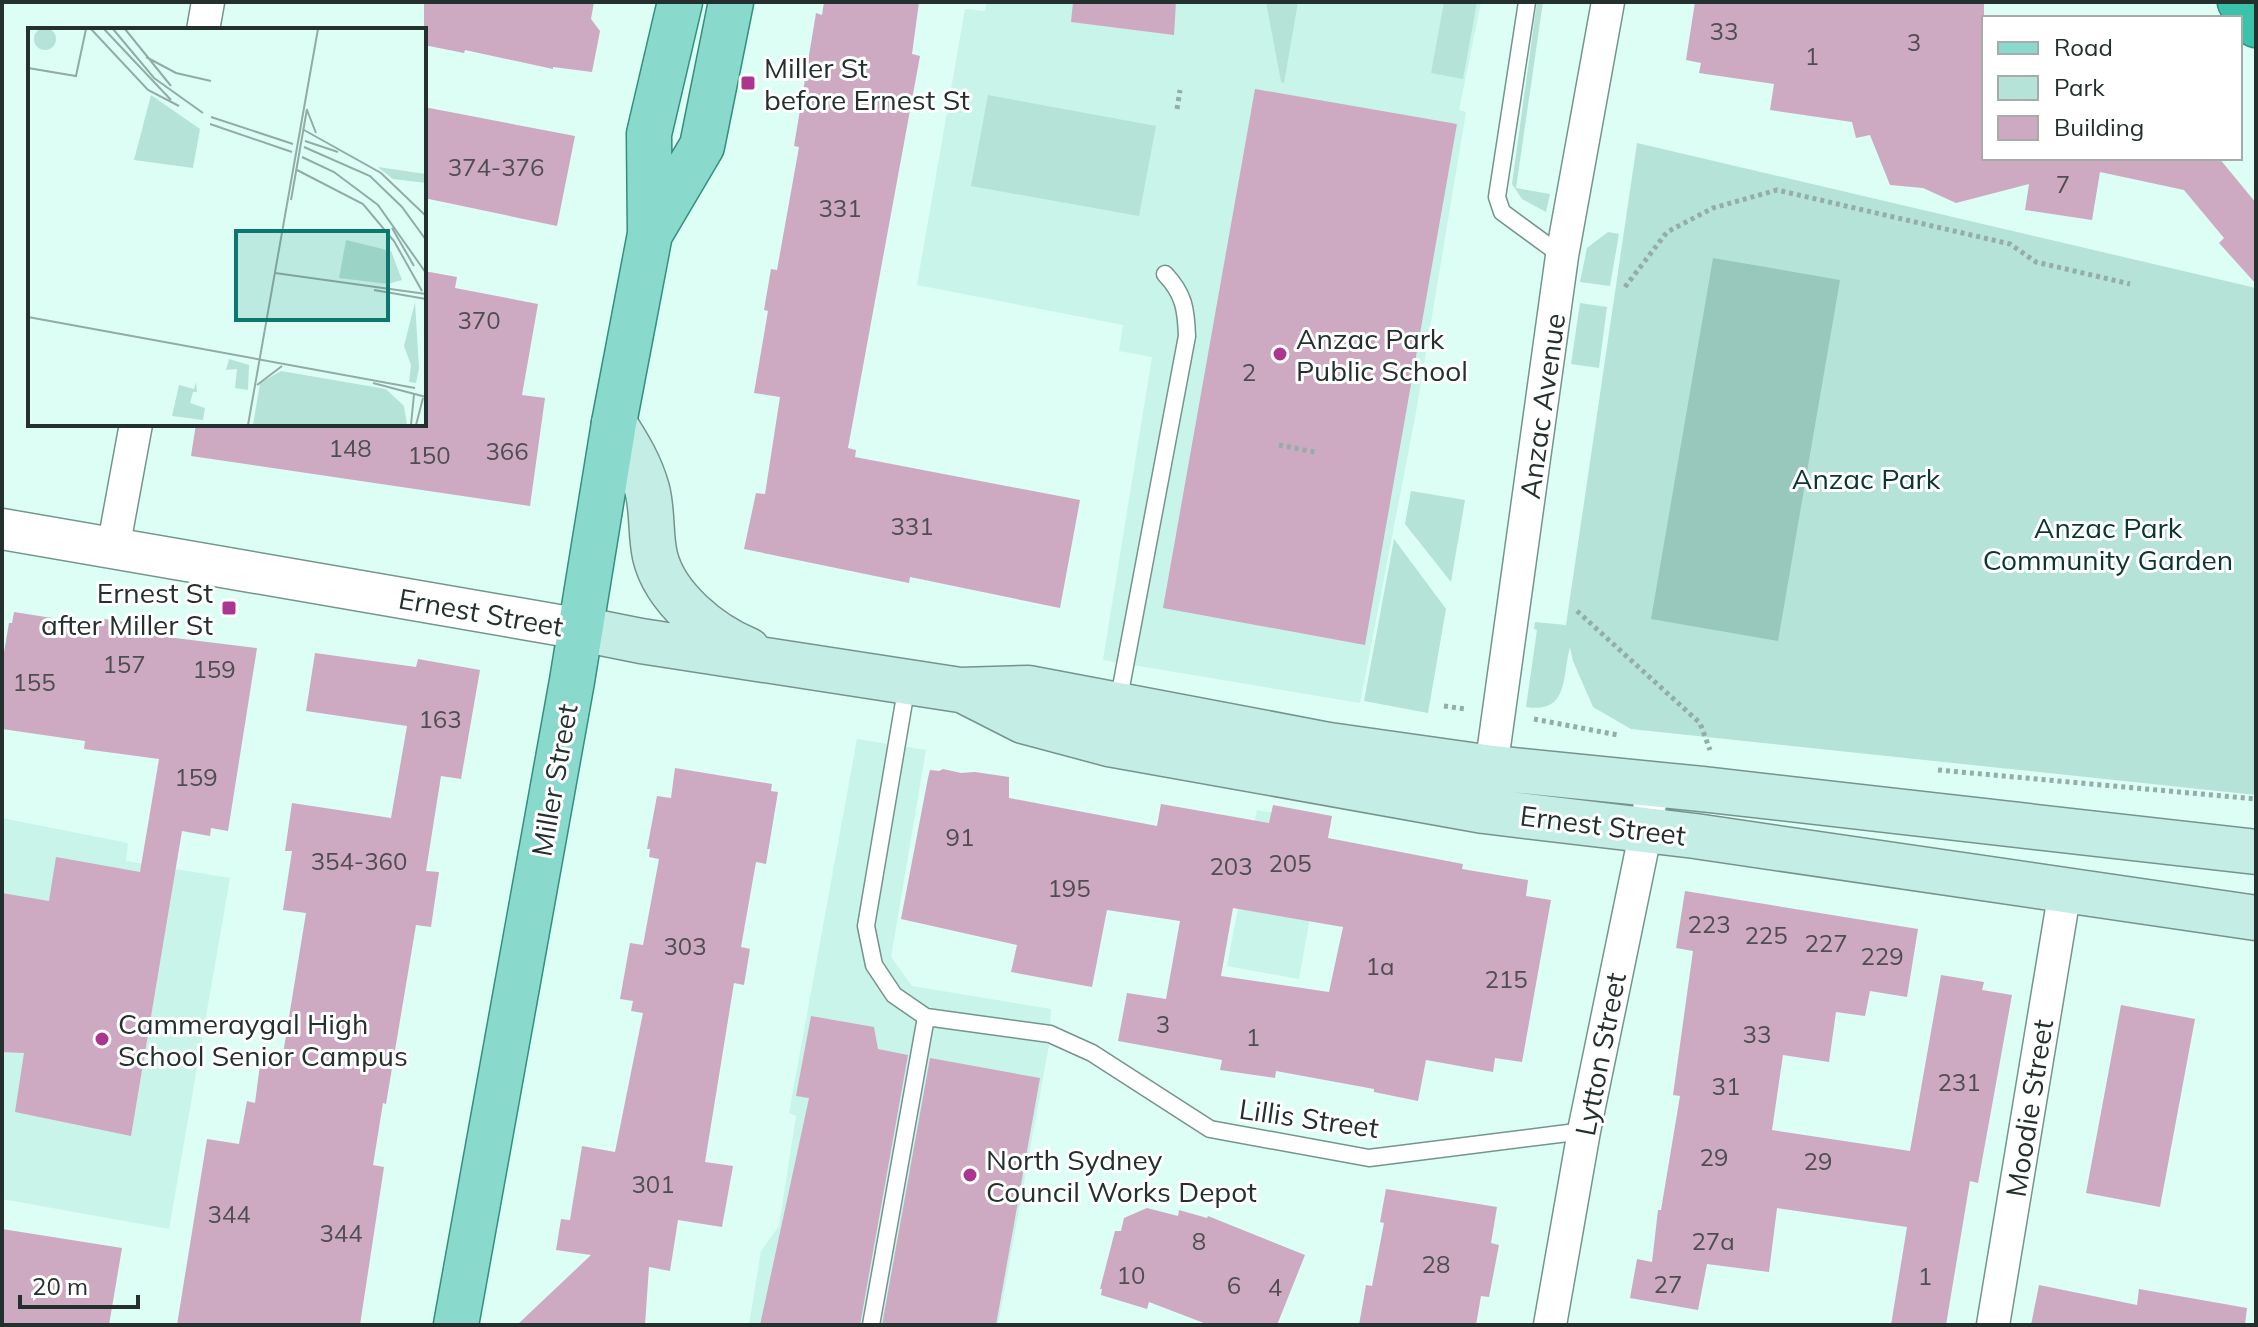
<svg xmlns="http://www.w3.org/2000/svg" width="2258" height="1327" font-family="Mulish,sans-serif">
<rect width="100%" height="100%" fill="#dcfef5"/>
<path fill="#c9f4e9" d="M 987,2 L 1481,2 L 1459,110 L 1466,112 L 1416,412 L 1360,703 L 1103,660 L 1152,357 L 1119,351 L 1123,325 L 917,285 L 965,9 L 985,11 Z
M 857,739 L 926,750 L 891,957 L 912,986 L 1051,1009 L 1049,1045 L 998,1325 L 749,1325 L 761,1251 L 779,1226 L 796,1116 L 789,1113 Z
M 1257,810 L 1327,823 L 1299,979 L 1227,966 Z
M 2,818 L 128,843 L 126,861 L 230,878 L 169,1229 L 2,1199 Z"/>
<path fill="#b5e3d8" d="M 1266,2 L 1298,2 L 1284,83 L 1281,82 Z
M 1444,2 L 1477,2 L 1463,79 L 1431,73 Z
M 1537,2 L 1543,2 L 1516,188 L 1550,194 L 1546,212 L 1522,199 L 1512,184 Z
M 988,95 L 1156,126 L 1139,216 L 971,186 Z
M 1637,143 L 2256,288 L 2256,795 L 1631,729 L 1593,707 L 1573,661 L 1570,647 C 1562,677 1569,714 1526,707 L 1537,630 L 1534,629 L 1535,622 L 1566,625 Z
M 1608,232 L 1619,234 L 1610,286 L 1580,282 L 1587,248 Z
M 1580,303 L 1607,307 L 1599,368 L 1571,364 Z
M 1411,491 L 1465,500 L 1451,582 L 1405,524 Z
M 1394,539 L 1446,609 L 1428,713 L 1364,701 Z"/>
<path fill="#98c7bb" d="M 1713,258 L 1840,280 L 1778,641 L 1651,619 Z"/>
<path fill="#cdaac2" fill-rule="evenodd" d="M 424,2 L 594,2 L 591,19 L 600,31 L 592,72 L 553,67 L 553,69 L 465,50 L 464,53 L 424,45 Z
M 824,2 L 919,2 L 912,54 L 920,56 L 848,448 L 856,450 L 855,457 L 1080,500 L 1060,608 L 910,577 L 909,583 L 744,549 L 756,493 L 765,494 L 780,397 L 754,393 L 768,311 L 764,310 L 771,269 L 777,270 L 799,147 L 794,146 L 816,13 L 822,15 Z
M 1073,2 L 1176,2 L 1174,35 L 1071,22 Z
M 1695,2 L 1984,2 L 1984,158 L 2219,158 L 2256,203 L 2256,284 L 2219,243 L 2224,238 L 2184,190 L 2100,172 L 2092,220 L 2025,210 L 2029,184 L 1956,203 L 1923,188 L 1890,185 L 1870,135 L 1856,138 L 1852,122 L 1770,110 L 1774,84 L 1699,73 L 1701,63 L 1686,60 Z
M 1255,89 L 1457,124 L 1365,645 L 1163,608 Z
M 424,107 L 575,136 L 557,226 L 424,198 Z
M 424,271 L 457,277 L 455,288 L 538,304 L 522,395 L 545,398 L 530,506 L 191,456 L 196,424 L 424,424 Z
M 14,612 L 103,626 L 104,619 L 160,627 L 159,636 L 257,648 L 228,831 L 211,828 L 210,836 L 182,831 L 131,1136 L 15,1112 L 24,1053 L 2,1052 L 2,893 L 49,901 L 56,857 L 140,872 L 159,759 L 84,749 L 85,741 L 2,729 L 2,664 L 9,623 L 12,623 Z
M 315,653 L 416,667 L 418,659 L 480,670 L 461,779 L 441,776 L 426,871 L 439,872 L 431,927 L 416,925 L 386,1104 L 383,1103 L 373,1165 L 384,1167 L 360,1325 L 177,1325 L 207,1139 L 239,1144 L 247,1101 L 255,1103 L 261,1057 L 282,1060 L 306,913 L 283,910 L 292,851 L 285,851 L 292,803 L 391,818 L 407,726 L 306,711 Z
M 675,768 L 772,784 L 771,791 L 778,792 L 766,864 L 756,862 L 741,947 L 750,949 L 744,985 L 734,983 L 705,1162 L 733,1166 L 722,1227 L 678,1220 L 670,1271 L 649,1267 L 645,1325 L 517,1325 L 591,1255 L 556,1250 L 561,1219 L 570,1220 L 582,1146 L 615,1152 L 643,1013 L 631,1011 L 633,1001 L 620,999 L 630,943 L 643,945 L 659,859 L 649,857 L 650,849 L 647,849 L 657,796 L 671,798 Z
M 943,769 L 961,773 L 975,772 L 1009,777 L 1009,798 L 1157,826 L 1161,804 L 1269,823 L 1273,805 L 1332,816 L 1328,838 L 1463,864 L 1462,869 L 1528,880 L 1526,896 L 1551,900 L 1522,1062 L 1495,1058 L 1493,1072 L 1426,1060 L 1418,1101 L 1374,1092 L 1374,1089 L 1276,1071 L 1275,1078 L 1220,1070 L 1222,1060 L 1118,1041 L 1127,993 L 1166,999 L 1180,921 L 1107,910 L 1092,987 L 1011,972 L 1017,945 L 901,919 L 928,778 L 930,770 L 939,771 ZM 1233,908 L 1343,927 L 1329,992 L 1221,976 Z
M 1685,891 L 1918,929 L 1907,997 L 1870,991 L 1865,1016 L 1836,1012 L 1829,1062 L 1783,1055 L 1772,1130 L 1910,1151 L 1941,975 L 1984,982 L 1982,990 L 2012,995 L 1978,1183 L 1970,1181 L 1946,1325 L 1891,1325 L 1907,1227 L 1777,1208 L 1769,1272 L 1707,1264 L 1698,1310 L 1630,1298 L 1637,1259 L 1652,1262 L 1658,1210 L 1661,1210 L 1680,1096 L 1673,1095 L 1693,951 L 1676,948 Z
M 2121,1005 L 2195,1019 L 2160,1207 L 2086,1193 Z
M 811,1016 L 874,1027 L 878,1049 L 908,1055 L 860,1325 L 760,1325 L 809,1098 L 796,1096 Z
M 930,1058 L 1040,1078 L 996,1325 L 882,1325 Z
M 1386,1189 L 1497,1207 L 1491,1243 L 1499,1245 L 1489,1297 L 1481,1296 L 1476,1325 L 1359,1325 L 1366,1285 L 1372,1286 L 1384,1223 L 1380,1222 Z
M 1147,1208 L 1178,1216 L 1179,1210 L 1207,1218 L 1208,1216 L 1305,1255 L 1277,1325 L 1209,1325 L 1149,1302 L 1147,1309 L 1101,1295 L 1102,1289 L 1100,1289 L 1115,1231 L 1121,1231 L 1124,1218 Z
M 2,1229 L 122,1248 L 109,1325 L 2,1325 Z
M 2039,1285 L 2137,1305 L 2139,1289 L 2247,1308 L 2245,1325 L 2031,1325 Z"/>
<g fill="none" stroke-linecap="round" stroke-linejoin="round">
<g stroke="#75948d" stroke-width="19">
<path id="service" d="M 1527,2 L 1497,197 L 1502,212 L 1562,256
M 907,684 L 866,926 L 874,965 L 894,995 L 926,1017 L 1050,1034 L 1092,1053 L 1210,1129 L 1369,1158 L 1584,1131
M 1118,703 L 1187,336 C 1186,309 1184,294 1165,274
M 871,1325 L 926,1017"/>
</g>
<g stroke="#75948d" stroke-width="35">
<path id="minor" d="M 203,30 L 208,2
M 113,549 L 136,424
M 1488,790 L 1562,256 L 1608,2
M 1550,1325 L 1584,1131 L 1646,830 L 1653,784
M 1993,1325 L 2065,890"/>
</g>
<g stroke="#75948d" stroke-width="43">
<path id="tertiary" d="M 2,529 L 581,629"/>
</g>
<g stroke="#75948d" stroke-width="47">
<path id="secondary" d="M 614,423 C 628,445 640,464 647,489 C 653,511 650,534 655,556 C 665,598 710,634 748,650
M 581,629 L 641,641 L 960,690 L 1029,688 L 1329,745 L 1492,768 L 1702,789 L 2256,852
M 966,692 L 1023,721 L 1109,744 L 1484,811 L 1695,836 L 2256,918"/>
</g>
<g stroke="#338f7e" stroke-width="47">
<path id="primary" d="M 650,234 L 702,146 L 731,2
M 456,1325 L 572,681 L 614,423 L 650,234 L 649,134 L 680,2"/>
</g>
<g stroke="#338f7e" stroke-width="47">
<path id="motorway" d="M 2240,2 L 2256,25"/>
</g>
<path stroke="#94ada7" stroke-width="5" stroke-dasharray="4 4" stroke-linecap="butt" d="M 1177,109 L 1180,90
M 1625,287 L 1667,232 L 1713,208 L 1777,190 L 2010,244 L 2036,262 L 2130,284
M 1279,445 L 1315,452
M 1577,611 L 1700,723 L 1710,750
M 1444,706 L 1465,709
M 1534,719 L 1618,735
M 1938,770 L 2256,799"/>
<use href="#service" stroke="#fff" stroke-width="16"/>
<use href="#minor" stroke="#fff" stroke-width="32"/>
<use href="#tertiary" stroke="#fff" stroke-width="40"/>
<use href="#secondary" stroke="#c4ede6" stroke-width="44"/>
<use href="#primary" stroke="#89dacc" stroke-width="44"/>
<use href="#motorway" stroke="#3bc2aa" stroke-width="44"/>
</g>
<g fill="#aa3690" stroke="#fff" stroke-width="3">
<rect x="740" y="75" width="16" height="16" rx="4"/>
<circle cx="1280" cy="354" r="8"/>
<rect x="221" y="600" width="16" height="16" rx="4"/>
<circle cx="102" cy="1039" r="8"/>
<circle cx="970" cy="1175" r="8"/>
</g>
<g text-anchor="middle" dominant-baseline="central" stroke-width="6" stroke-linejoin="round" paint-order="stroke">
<g font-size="24" fill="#4e4e52">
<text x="1724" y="31">33</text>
<text x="1914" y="42">3</text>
<text x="1812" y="56">1</text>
<text x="496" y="167">374-376</text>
<text x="2063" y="184">7</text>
<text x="840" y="208">331</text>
<text x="479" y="320">370</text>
<text x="1249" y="372">2</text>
<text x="350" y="448">148</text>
<text x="507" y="451">366</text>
<text x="429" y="455">150</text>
<text x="912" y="526">331</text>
<text x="124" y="664">157</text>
<text x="214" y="669">159</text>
<text x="34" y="682">155</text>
<text x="440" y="719">163</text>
<text x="196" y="777">159</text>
<text x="960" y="837">91</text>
<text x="359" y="861">354-360</text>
<text x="1290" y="863">205</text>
<text x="1231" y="866">203</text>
<text x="1069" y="888">195</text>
<text x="1709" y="924">223</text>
<text x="1766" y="935">225</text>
<text x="1826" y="943">227</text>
<text x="685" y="946">303</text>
<text x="1882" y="956">229</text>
<text x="1380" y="966">1a</text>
<text x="1506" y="979">215</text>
<text x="1163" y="1024">3</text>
<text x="1757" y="1034">33</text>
<text x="1253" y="1037">1</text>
<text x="1959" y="1082">231</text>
<text x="1726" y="1086">31</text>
<text x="1714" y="1157">29</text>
<text x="1818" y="1161">29</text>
<text x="653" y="1184">301</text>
<text x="229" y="1214">344</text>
<text x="341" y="1233">344</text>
<text x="1199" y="1241">8</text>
<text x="1713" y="1241">27a</text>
<text x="1436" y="1264">28</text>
<text x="1131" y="1275">10</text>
<text x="1925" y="1276">1</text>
<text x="1668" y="1284">27</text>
<text x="1234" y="1285">6</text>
<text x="1275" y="1287">4</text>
</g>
<g font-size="28" fill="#23302d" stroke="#fff" text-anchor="start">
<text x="764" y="67">Miller St<tspan x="764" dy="32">before Ernest St</tspan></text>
<text x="1296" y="338">Anzac Park<tspan x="1296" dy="32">Public School</tspan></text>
<text x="213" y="592" text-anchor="end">Ernest St<tspan x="213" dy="32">after Miller St</tspan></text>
<text x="118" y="1023">Cammeraygal High<tspan x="118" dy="32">School Senior Campus</tspan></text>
<text x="986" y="1159">North Sydney<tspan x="986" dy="32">Council Works Depot</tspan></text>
</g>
<g font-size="28" fill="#23302d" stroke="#fff">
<text transform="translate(1542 406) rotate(-82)">Anzac Avenue</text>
<text transform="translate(481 612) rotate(10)">Ernest Street</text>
<text transform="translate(554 780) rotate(-80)">Miller Street</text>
<text transform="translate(1603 825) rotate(7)">Ernest Street</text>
<text transform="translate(1600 1054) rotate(-79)">Lytton Street</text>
<text transform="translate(2029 1108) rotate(-81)">Moodie Street</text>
<text transform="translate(1309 1118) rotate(8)">Lillis Street</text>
</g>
<g font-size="28" fill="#09362e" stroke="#fff">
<text x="1866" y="478">Anzac Park</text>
<text x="2108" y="527">Anzac Park<tspan x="2108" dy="32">Community Garden</tspan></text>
</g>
</g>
<g transform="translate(28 28)">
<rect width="398" height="398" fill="#dcfef5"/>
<path d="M6 11a11 11 0 1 1 22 0a11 11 0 1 1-22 0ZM 123,67 L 172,101 L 165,140 L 106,132 ZM 350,139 L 398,146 L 398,155 L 365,151 ZM 318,212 L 363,223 L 374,252 L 360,256 L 311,250 ZM 387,274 L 391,340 L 388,355 L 381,354 L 383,337 L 376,318 ZM 201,331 L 221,337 L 220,362 L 207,360 L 209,341 L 198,342 ZM 253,343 L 358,361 L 376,378 L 379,397 L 225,397 L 232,355 ZM 168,354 L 169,364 L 165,364 L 162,375 L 177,380 L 175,392 L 144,388 L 151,357 L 166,361 Z" fill="#b5e3d8"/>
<path fill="none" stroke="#92aca5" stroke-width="2" d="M 63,1 L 120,62 L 151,78M 76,1 L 143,72M 85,1 L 126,50 L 175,85M 97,1 L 143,58M 118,29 L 148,45 L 183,53M 0,40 L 48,48 L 58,1M 282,46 L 290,1M 279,82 L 288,105M 183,89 L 265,116M 182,96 L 264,124M 276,102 L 353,145 L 398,188M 277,113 L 310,124M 276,119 L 342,148 L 374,179 L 398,212M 274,129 L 306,144 L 350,177 L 398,245M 269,142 L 335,176 L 366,213 L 394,263M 263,172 L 279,81M 364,200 L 386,238M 247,245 L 398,266M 346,262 L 398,271M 0,289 L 387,360M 345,355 L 398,369M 229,357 L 254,338M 220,397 L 282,46M 383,397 L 386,366M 388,397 L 395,370"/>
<path fill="#0f766e" fill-opacity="0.15" stroke="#0f766e" stroke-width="4" d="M 208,203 L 360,203 L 360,292 L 208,292 Z"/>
<rect width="398" height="398" fill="none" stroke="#23302d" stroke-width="4"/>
</g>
<rect width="2258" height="1327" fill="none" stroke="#23302d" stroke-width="8"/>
<rect x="1982" y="16" width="260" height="144" fill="#ffffff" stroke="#a7acab" stroke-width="2"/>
<rect x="1998" y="42" width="40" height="12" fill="#89dacc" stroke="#a7acab" stroke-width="2"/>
<text x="2054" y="56" font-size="24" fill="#23302d">Road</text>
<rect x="1998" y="76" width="40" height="24" fill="#b5e3d8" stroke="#a7acab" stroke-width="2"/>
<text x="2054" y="96" font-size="24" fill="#23302d">Park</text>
<rect x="1998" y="116" width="40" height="24" fill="#cdaac2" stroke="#a7acab" stroke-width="2"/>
<text x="2054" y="136" font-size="24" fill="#23302d">Building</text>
<path d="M20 1295v12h118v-12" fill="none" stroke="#23302d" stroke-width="4"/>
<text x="32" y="1295" font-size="24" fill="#23302d" stroke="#ffffff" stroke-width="6" paint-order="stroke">20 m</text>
</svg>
